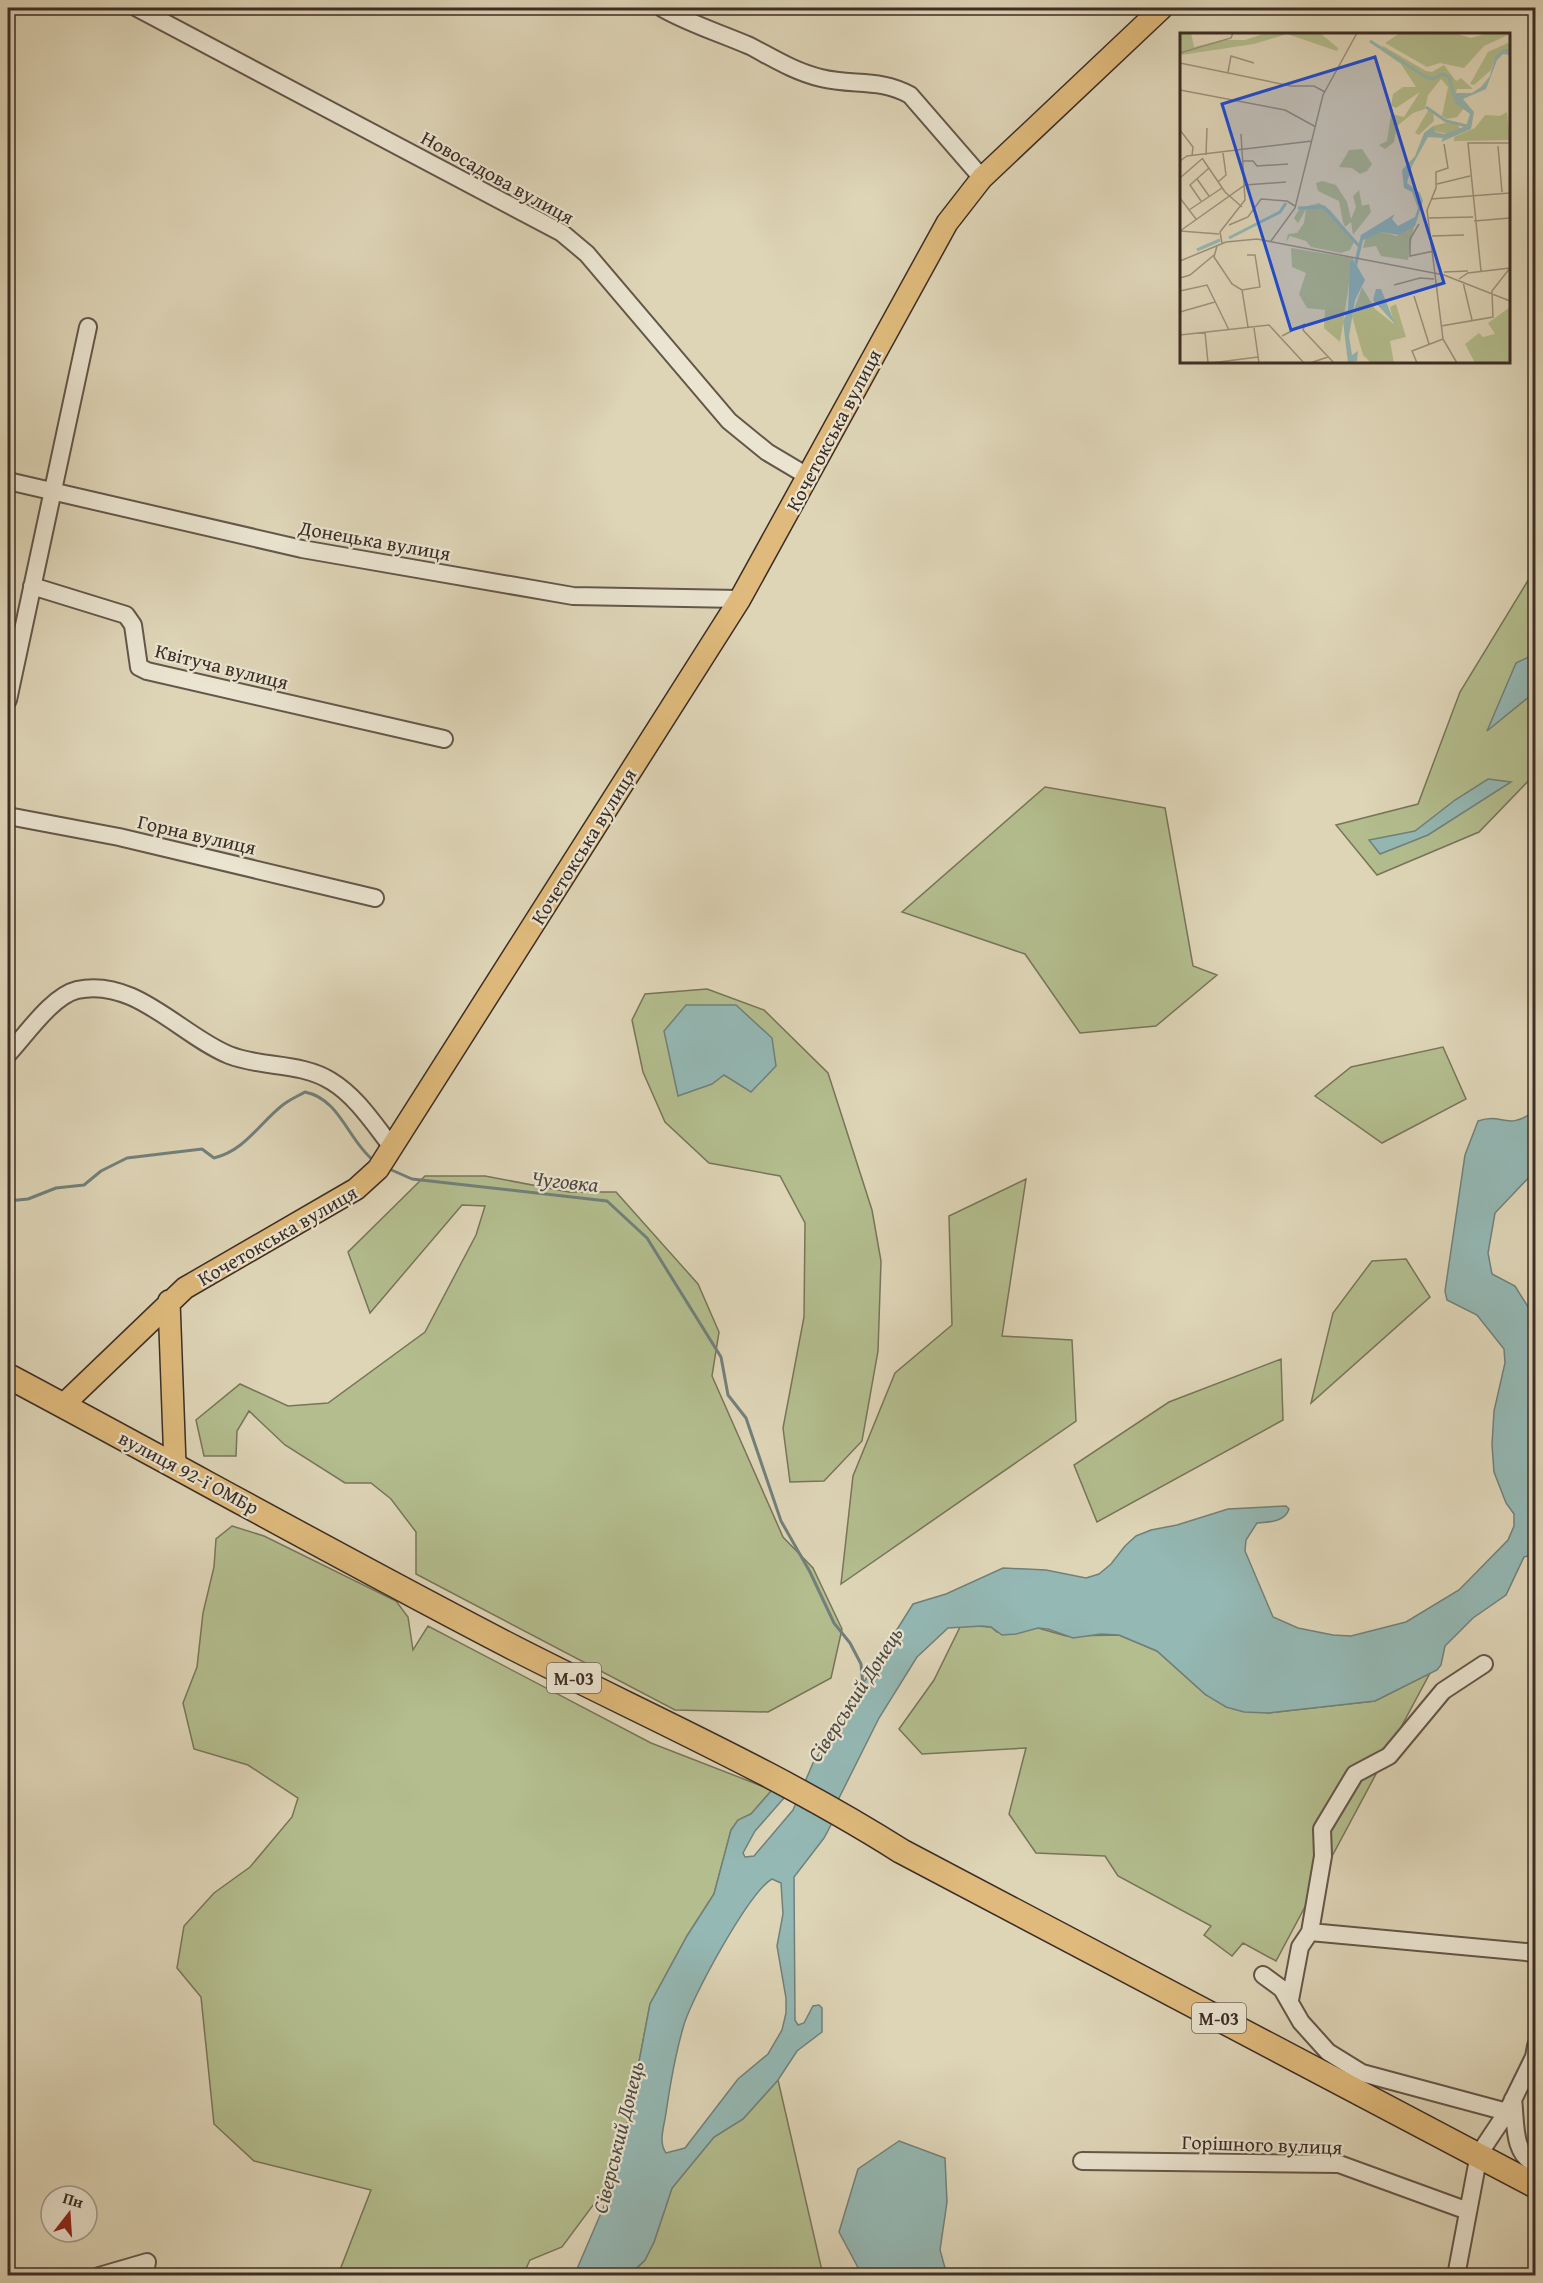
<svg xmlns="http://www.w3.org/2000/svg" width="1543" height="2283" font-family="'Gentium Book Plus',serif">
<rect width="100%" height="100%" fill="#ded5b7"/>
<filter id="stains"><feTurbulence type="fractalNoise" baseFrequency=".00333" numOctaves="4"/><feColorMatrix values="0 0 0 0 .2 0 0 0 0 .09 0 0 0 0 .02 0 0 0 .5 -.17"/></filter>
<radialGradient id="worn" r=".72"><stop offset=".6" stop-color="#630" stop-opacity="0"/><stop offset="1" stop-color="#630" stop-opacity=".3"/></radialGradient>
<path fill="#b3bd8e" stroke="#78755a" stroke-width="1.5" d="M 1535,569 L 1535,774 L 1479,832 L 1377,875 L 1336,825 L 1418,804 L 1460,692 Z
M 1045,787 L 1165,808 L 1193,966 L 1217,975 L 1156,1026 L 1080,1033 L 1025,954 L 902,912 Z
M 707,989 L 764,1010 L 828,1073 L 872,1210 L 881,1261 L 878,1351 L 862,1441 L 824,1481 L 790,1482 L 783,1428 L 804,1317 L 805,1223 L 780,1176 L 709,1163 L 665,1122 L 643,1072 L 632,1020 L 645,994 Z
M 1443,1047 L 1466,1099 L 1382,1143 L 1315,1096 L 1351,1067 Z
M 425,1176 L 485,1176 L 569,1192 L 616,1192 L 698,1284 L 719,1332 L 712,1376 L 783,1537 L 813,1568 L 842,1629 L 831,1678 L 768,1712 L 675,1710 L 416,1574 L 416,1532 L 391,1499 L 371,1483 L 345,1483 L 285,1445 L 249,1411 L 237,1431 L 236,1456 L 204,1456 L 196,1420 L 240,1384 L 288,1406 L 328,1403 L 425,1332 L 476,1235 L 485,1206 L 462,1205 L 370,1313 L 348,1252 Z
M 1026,1179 L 1002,1336 L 1072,1340 L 1076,1421 L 841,1584 L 853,1476 L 895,1373 L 952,1325 L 949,1216 Z
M 1406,1259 L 1430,1297 L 1311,1403 L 1333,1313 L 1372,1261 Z
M 1281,1359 L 1283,1420 L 1097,1522 L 1074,1465 L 1169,1402 Z
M 232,1526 L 264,1536 L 396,1601 L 408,1617 L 413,1650 L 428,1626 L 651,1743 L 772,1790 L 751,1814 L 738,1820 L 731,1830 L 714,1894 L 687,1936 L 650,2004 L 623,2146 L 614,2177 L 562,2247 L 530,2260 L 523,2275 L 338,2275 L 371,2190 L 254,2161 L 214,2124 L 201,1997 L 177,1968 L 184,1926 L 214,1893 L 250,1867 L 292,1817 L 298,1798 L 248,1765 L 194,1749 L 183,1703 L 197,1667 L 203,1613 L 214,1567 L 216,1539 Z
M 961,1625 L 991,1627 L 997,1632 L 1038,1628 L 1066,1636 L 1119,1635 L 1157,1651 L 1206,1695 L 1268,1713 L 1375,1701 L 1430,1673 L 1276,1961 L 1243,1943 L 1232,1956 L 1204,1935 L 1211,1926 L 1118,1876 L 1105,1856 L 1036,1853 L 1009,1814 L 1026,1748 L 922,1754 L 899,1729 L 934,1680 Z
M 778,2080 L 823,2275 L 629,2276 L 645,2260 L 654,2242 L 672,2188 L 714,2137 L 743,2119 Z"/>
<path fill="#94b8b4" stroke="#71807b" stroke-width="1.5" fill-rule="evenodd" d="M 1535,654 L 1535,692 L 1487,731 L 1516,663 Z
M 1488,779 L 1511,782 L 1428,835 L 1380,854 L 1369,840 L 1415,831 L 1455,800 Z
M 686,1005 L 736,1005 L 772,1038 L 776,1066 L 751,1092 L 724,1075 L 712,1084 L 678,1096 L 664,1031 Z
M 1535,1111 L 1535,1171 L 1495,1213 L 1488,1253 L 1492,1274 L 1515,1286 L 1535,1318 L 1535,1554 L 1524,1557 L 1506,1595 L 1473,1618 L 1445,1646 L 1441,1665 L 1437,1670 L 1375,1701 L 1268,1713 L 1244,1712 L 1226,1707 L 1206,1695 L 1157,1651 L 1119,1635 L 1101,1634 L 1073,1638 L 1048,1629 L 1038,1628 L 1016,1634 L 1002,1635 L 991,1627 L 982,1626 L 948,1628 L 917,1657 L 879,1718 L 838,1800 L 832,1823 L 824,1838 L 794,1877 L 795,2020 L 798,2025 L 804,2023 L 813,2006 L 819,2005 L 822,2008 L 822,2032 L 797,2051 L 778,2080 L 743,2119 L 714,2137 L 672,2188 L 654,2242 L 645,2260 L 629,2275 L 574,2276 L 607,2199 L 623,2146 L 650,2004 L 687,1936 L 714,1894 L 731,1830 L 738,1820 L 751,1814 L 772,1790 L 784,1796 L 784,1798 L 755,1831 L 743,1853 L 745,1857 L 754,1856 L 793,1810 L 813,1763 L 913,1604 L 946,1594 L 1003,1568 L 1046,1570 L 1086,1578 L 1099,1574 L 1111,1564 L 1125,1546 L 1136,1536 L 1151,1530 L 1177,1525 L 1228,1509 L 1286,1506 L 1289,1509 C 1285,1522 1269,1522 1257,1523 L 1246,1540 L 1245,1551 L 1273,1617 L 1298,1628 L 1333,1635 L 1351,1636 L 1406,1622 L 1459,1590 L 1508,1540 L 1514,1526 L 1514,1514 L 1506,1503 L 1494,1472 L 1492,1445 L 1494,1411 L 1505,1363 L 1504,1349 L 1477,1315 L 1447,1300 L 1445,1291 L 1465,1155 L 1478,1121 C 1504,1112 1505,1132 1535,1111 ZM 772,1879 L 781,1883 L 783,1914 L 777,1946 L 786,1998 L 786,2013 L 782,2030 L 768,2054 L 738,2079 L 685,2148 L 666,2153 C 658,2142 664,2127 666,2113 C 670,2085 675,2056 683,2028 C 690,2000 749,1892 772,1879 Z
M 899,2141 L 945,2158 L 947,2202 L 940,2250 L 947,2275 L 862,2275 L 839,2232 L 858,2169 Z"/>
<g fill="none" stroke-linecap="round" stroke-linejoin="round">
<path stroke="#71807b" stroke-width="3" d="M 387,1168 L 412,1179 L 607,1201 L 647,1238 L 721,1357 L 728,1395 L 746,1418 L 781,1521 L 810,1572 L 834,1623 L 850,1643 L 861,1664 L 863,1686
M 8,1201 L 28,1199 L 56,1188 L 84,1185 L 101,1171 L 127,1158 L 202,1149 L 214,1158 C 246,1150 259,1123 284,1104 C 291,1099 298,1096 305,1092 C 340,1099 348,1140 373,1160"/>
<g stroke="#64574a" stroke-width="20">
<path id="minor" d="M 137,8 L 562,233 L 587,254 L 729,421 L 767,452 L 809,477
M 662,8 C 690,24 720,33 750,46 C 773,58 795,72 821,78 C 853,86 879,78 910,95 L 982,178
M 8,481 L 302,549 L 573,596 L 740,599
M 32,586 L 126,615 L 133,625 L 139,667 L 147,671 L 444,739
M 8,700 L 88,327
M 8,816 L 119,837 L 375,898
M 8,1054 C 26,1035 52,996 77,990 C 135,977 180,1035 229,1055 C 261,1068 301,1062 331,1081 C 356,1096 374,1124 392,1147
M 1484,1664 L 1443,1691 L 1389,1756 L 1355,1774 L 1322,1829 L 1323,1856 L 1310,1932 L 1536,1953
M 1263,1975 L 1282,1989 L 1301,2022 L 1328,2052 L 1362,2073 L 1507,2112
M 1290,2000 L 1300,1947 L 1310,1932
M 1513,2099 C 1516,2121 1512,2155 1536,2164
M 1082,2161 L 1339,2164 L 1468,2211
M 99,2276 L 147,2262 L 144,2276
M 1456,2276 L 1479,2154 L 1507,2112 L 1534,2057 L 1536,2046"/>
</g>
<g stroke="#3c2d25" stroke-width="24">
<path id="major" d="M 169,1301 L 175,1465
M 63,1405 L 185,1288 L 356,1189 L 378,1169 L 740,599 L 947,223 L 982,178 L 1162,8"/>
</g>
<g stroke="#3c2d25" stroke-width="27">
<path id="highway" d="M 8,1376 C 177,1466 344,1560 514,1648 C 643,1714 778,1773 901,1851 L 1536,2186"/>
</g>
<use href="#minor" stroke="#eae4d0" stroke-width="16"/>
<use href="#major" stroke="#dfba7c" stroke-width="21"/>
<use href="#highway" stroke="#dfba7c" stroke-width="24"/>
</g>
<g text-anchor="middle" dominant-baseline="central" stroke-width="4.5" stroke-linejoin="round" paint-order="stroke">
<g fill="#eae4d0" stroke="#706458" stroke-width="1.5">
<rect x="547" y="1663" width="54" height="30" rx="4.5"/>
<rect x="1192" y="2003" width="54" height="30" rx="4.5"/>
</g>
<g font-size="18" font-weight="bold" fill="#3c2d25">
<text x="574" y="1678">М-03</text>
<text x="1219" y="2018">М-03</text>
</g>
<g font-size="20" fill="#3c2d25" stroke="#eae4d0">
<text transform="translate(498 177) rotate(29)">Новосадова вулиця</text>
<text transform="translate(833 430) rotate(-62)">Кочетокська вулиця</text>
<text transform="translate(375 540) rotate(10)">Донецька вулиця</text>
<text transform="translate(222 666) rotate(14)">Квітуча вулиця</text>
<text transform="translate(197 834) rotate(13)">Горна вулиця</text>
<text transform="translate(583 846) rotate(-58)">Кочетокська вулиця</text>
<text transform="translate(277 1235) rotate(-30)">Кочетокська вулиця</text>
<text transform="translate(189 1472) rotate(28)">вулиця 92-ї ОМБр</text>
<text transform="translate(1262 2144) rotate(2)">Горішного вулиця</text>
</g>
<g font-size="21" font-style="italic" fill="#4e4942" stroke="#eae4d0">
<text transform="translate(565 1181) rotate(6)">Чуговка</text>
<text transform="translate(855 1694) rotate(-57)">Сіверський Донець</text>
<text transform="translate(618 2137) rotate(-76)">Сіверський Донець</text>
</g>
</g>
<g transform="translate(1180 33)">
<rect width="330" height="330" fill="#ded5b7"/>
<path d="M 0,0 L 11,0 L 14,14 L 43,7 L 65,7 L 86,0 L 140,0 L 158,15 L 157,18 L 107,1 L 74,11 L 1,22 ZM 220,0 L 274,0 L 291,5 L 308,0 L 330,1 L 304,13 L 284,35 L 260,30 L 247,34 L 205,10 ZM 330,9 L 330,16 L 322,16 L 315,23 L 311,37 L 294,52 L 290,51 L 308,19 ZM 203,13 L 246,38 L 252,39 L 264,32 L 276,48 L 281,45 L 293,56 L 277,56 L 274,69 L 284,75 L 277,84 L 267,86 L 262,83 L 268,54 L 261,46 L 248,62 L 245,76 L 233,80 L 217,93 L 214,109 L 205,116 L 199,112 L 207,108 L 211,81 L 224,84 L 240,59 L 216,75 L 211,73 L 213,61 L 223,54 L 236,54 L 221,31 L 201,17 ZM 249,76 L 253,77 L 254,88 L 239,102 L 235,100 ZM 327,79 L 330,107 L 274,108 L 274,104 L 295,95 L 305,82 L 320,83 ZM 265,90 L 277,91 L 280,96 L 270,101 L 254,98 L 253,93 ZM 182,116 L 192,131 L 187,138 L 180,141 L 172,135 L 159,134 L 169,117 ZM 142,148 L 156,152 L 167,169 L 171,186 L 176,174 L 173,163 L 179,157 L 182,173 L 189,171 L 191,179 L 173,202 L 171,189 L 165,194 L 163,189 L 159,168 L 138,158 L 136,150 ZM 139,170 L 150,177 L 175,207 L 170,217 L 161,220 L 131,214 L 126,208 L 110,203 L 106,209 L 108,201 L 117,200 L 124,190 L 126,176 L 118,190 L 114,185 L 120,175 ZM 234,193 L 228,227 L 201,223 L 196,213 L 183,215 L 186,203 L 202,199 L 217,203 ZM 111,215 L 173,225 L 160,309 L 144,295 L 145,277 L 127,275 L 119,261 L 126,240 L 112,234 ZM 182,254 L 195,276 L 214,291 L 210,274 L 216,271 L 226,304 L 210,308 L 214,330 L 191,330 L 183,322 L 172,283 ZM 330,274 L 330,330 L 295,330 L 285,311 L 299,300 L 303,304 L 315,301 L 308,290 Z" fill="#b3bd8e"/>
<path d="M 322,16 L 330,16 L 330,22 L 323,21 L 317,27 L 306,56 L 283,66 L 294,79 L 291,96 L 261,109 L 263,105 L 248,104 L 232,133 L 227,150 L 240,160 L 243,168 L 235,193 L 219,202 L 202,199 L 183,207 L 177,233 L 185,247 L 175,267 L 169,303 L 172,322 L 178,318 L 177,328 L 168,330 L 163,288 L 168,277 L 170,230 L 173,225 L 174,230 L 181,202 L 215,181 L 212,186 L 218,193 L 235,184 L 238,175 L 232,159 L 224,155 L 222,137 L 235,123 L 244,100 L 253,93 L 255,99 L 264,101 L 286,93 L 290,81 L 274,69 L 276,60 L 292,60 L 301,54 L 310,43 L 315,23 ZM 196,256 L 201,256 L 215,291 L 193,267 Z" fill="#94b8b4"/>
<path fill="none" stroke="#94b8b4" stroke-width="3" d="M 190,8 L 246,44 L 253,46 L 262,41 L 269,44 L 275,66M 246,74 L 266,88 L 287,93M 118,175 L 144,174 L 179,213M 49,205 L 100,179 L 106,170M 17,217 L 40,207"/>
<path fill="none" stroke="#9d927d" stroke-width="1.5" d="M 0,20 L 51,5 L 53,0M 0,30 L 111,53 L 134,53 L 145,59M 48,39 L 51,23 L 74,30M 0,57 L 105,77 L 136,94M 0,97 L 13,114 L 12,123M 264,111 L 268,135 L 256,139 L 256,155 L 247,177 L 263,306 L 277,330M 318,113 L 322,159M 26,122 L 27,95M 22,125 L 45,159 L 62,174M 0,128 L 7,123 L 132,108M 63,128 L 73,128 L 77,133 L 108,131M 0,145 L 23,125M 17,146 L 29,163M 38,149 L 46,142 L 43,120M 257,151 L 290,143M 0,165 L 16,186M 251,166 L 330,160M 21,168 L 10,152 L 29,135M 9,177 L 42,155M 249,185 L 293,184M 294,188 L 330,185M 239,191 L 230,206 L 230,223 L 254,218M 49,192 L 68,184 L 81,166 L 107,168 L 115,173M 0,198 L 65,152 L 106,149M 0,198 L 39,201M 252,203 L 284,202M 91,208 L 115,175 L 143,62 L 177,0M 42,210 L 40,199 L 65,167 L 61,101M 37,213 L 34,224 L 52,251 L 62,257 L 68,294M 0,228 L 46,209 L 77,206 L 264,242 L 330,268M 301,238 L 288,110 L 330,110M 264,239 L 288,238M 0,245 L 10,242 L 34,222M 279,246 L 288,240 L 330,235M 283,249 L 292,287M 214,252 L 240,245 L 254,246M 62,257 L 80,254 L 75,222 L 67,222M 0,258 L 27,252 L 49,297M 234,263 L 249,311M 0,279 L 35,269M 125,291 L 123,297 L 154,330M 261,293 L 313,284 L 312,258 L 330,235M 74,295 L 79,330M 25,299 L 28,330M 0,302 L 89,292 L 124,330M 102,303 L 125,291M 31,330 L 78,324M 130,330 L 148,324M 237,330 L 232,318 L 263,306"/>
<path fill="#1d4ed8" fill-opacity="0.15" stroke="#1d4ed8" stroke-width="3" d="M 195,24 L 264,250 L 111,297 L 42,71 Z"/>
<rect width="330" height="330" fill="none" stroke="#3c2d25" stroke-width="3"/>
</g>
<rect width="1543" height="2283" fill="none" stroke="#ded5b7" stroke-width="30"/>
<rect x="9" y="9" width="1525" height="2265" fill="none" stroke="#3c2d25" stroke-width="3"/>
<rect x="15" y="15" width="1513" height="2253" fill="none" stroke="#3c2d25" stroke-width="1.5"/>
<g transform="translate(69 2214) rotate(17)"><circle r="28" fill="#eae4d0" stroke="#a49b8c" stroke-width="1.5"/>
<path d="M0-4.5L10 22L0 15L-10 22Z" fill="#8f2418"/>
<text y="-9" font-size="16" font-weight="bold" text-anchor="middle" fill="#3c2d25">Пн</text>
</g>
<rect width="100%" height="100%" filter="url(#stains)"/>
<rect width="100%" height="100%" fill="url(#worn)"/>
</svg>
